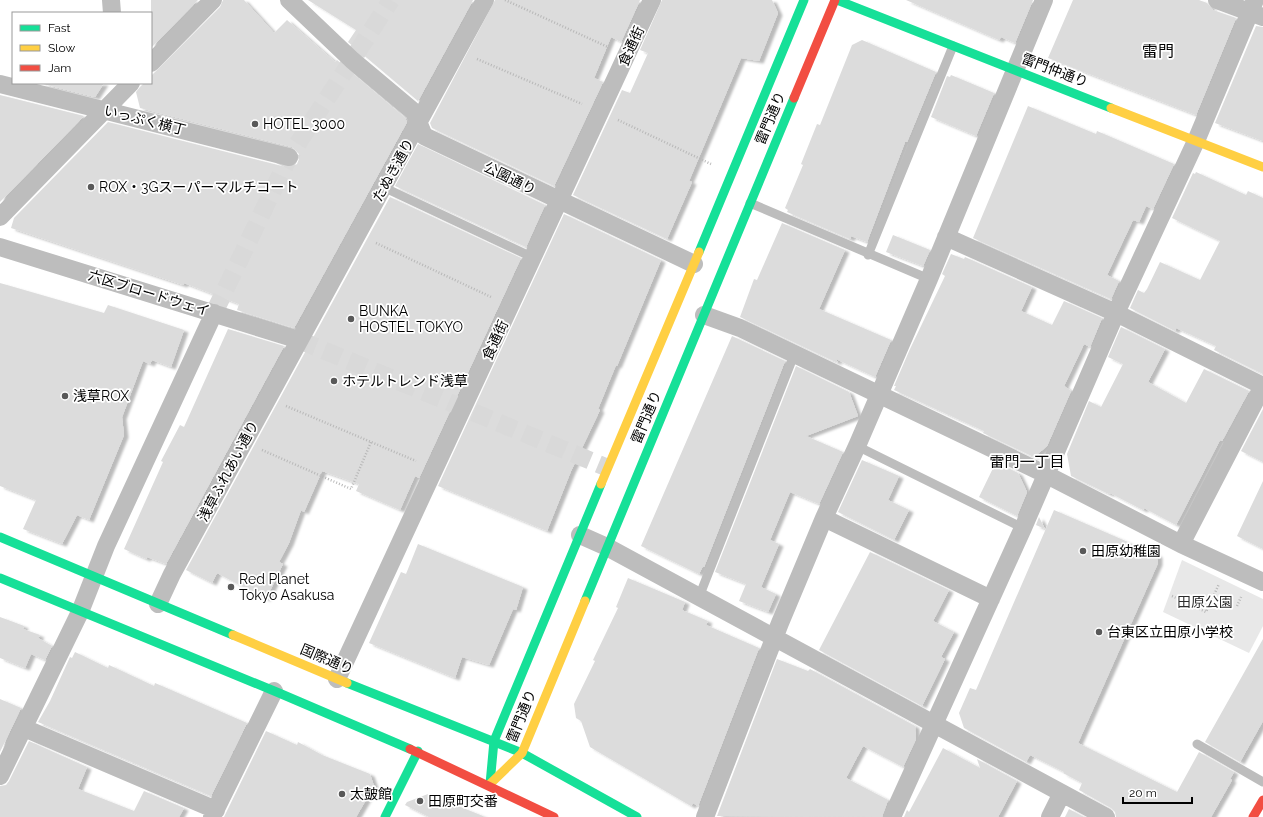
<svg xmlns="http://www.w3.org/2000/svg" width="1263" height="817" font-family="Raleway,'Noto Sans JP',sans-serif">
<defs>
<filter id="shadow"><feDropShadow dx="4.5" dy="2.5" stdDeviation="1" flood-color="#0004"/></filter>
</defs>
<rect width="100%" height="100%" fill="#fff"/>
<path fill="#e8e8e8" d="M 1182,560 L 1263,599 L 1263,626 L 1249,653 L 1163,612 Z"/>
<path fill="#dcdcdc" filter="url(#shadow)" d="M 151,0 L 198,0 L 151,48 Z
M 223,0 L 244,0 L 274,33 L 287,20 L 335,62 L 337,60 L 405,118 L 407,122 L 294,328 L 237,310 L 239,304 L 184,283 L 183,285 L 11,228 L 14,218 L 108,122 L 286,167 L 292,167 L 297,164 L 299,159 L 299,154 L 292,147 L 140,108 L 136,92 L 140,87 L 144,83 L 151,83 L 151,76 L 220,7 Z
M 308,0 L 473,0 L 418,101 L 348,42 L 356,30 Z
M 495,0 L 640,0 L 621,42 L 611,37 L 594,78 L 603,82 L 554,186 L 432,128 L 430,123 Z
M 662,0 L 772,0 L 778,13 L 759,61 L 741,58 L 689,181 L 692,182 L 667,239 L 573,195 L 622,90 L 630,93 L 648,53 L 640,50 Z
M 906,0 L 1033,0 L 1015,43 L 1001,37 L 999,40 Z
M 1073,0 L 1199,0 L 1207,3 L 1213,10 L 1236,18 L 1196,115 L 1048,58 Z
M 1256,26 L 1263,27 L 1263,141 L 1215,123 Z
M 862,40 L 936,72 L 907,142 L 905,142 L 867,242 L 851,236 L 850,239 L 787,212 L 788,210 L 785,208 L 803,165 L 801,164 L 817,124 L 820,125 L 852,45 Z
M 951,75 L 994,93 L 976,136 L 931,117 L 947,76 L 950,77 Z
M 39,83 L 104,83 L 95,97 Z
M 0,95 L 84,116 L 0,202 Z
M 1028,106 L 1096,134 L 1097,131 L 1174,164 L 1153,209 L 1146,206 L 1139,222 L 1133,220 L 1107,275 L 1119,281 L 1111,299 L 973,238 Z
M 418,144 L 545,205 L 526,247 L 395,186 Z
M 1196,172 L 1246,195 L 1248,191 L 1263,198 L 1263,374 L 1214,350 L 1216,346 L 1176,328 L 1175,331 L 1130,308 L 1138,290 L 1144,293 L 1147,289 L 1160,262 L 1200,280 L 1220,241 L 1172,218 L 1193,173 L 1195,174 Z
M 390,197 L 521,258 L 419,478 L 415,476 L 400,510 L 356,491 L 359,484 L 322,471 L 304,512 L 301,510 L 289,543 L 279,562 L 283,564 L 266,599 L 217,573 L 212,583 L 186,570 Z
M 564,214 L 661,260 L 617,366 L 616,365 L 598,409 L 600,410 L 571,471 L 547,531 L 438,486 Z
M 782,223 L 845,250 L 819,309 L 891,340 L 875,377 L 836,359 L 838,363 L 740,317 L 754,279 L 757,280 Z
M 893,235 L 930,250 L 923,266 L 886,252 Z
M 951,254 L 964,259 L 965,257 L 1032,287 L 1021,311 L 1052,325 L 1064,301 L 1102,318 L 1090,347 L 1084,344 L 1064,386 L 1071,391 L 1047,446 L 1034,457 L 983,433 L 984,431 L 894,390 L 896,386 L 894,386 L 910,349 L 945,276 L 942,274 Z
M 0,283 L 104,313 L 108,305 L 184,330 L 171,367 L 152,360 L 150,364 L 143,361 L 122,417 L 124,435 L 89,520 L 77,515 L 62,544 L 23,529 L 36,500 L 0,486 Z
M 1121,327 L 1165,349 L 1148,382 L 1186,403 L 1204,369 L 1249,391 L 1222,441 L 1220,440 L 1176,525 L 1144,508 L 1143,510 L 1110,493 L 1109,494 L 1071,476 L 1067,454 L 1089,401 L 1101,407 L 1123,364 L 1108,357 Z
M 228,329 L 284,346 L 166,564 L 147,557 L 146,559 L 124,549 L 163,462 L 161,461 L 180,425 L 184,427 Z
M 732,336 L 785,361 L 704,567 L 703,566 L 699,574 L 641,546 Z
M 796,366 L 849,392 L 858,416 L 806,436 L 843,452 L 819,504 L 790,492 L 770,540 L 779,544 L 761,587 L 776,594 L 768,612 L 739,601 L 746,584 L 715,572 Z
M 1263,409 L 1263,462 L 1241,451 Z
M 862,460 L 899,476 L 888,500 L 909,510 L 894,540 L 838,512 Z
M 996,462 L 1018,473 L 1027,492 L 1017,516 L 979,497 Z
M 1263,481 L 1263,549 L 1237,536 Z
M 1054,510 L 1158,555 L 1158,563 L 1078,743 L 1177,792 L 1199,752 L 1234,772 L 1230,779 L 1232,780 L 1211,817 L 1116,817 L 1115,812 L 1111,808 L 1079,790 L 1082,783 L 1063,773 L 1064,772 L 1030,755 L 1026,762 L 964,728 L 959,713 L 970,688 L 976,690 Z
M 1039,517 L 1045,529 L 1036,525 Z
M 418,544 L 523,587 L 516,610 L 513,609 L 489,665 L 462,657 L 455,678 L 369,643 L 401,572 L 406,574 Z
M 870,552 L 949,590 L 933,621 L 954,632 L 941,657 L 945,659 L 922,706 L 819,650 Z
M 628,578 L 685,602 L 682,610 L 708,621 L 706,625 L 759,648 L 698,806 L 693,803 L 691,806 L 590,747 L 581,721 L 576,718 L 574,704 L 595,661 L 593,660 L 618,608 L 616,607 Z
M 0,617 L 24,626 L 23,629 L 40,635 L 38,638 L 52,646 L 45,660 L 31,654 L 25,668 L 0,658 Z
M 1263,639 L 1263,721 L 1240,762 L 1205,742 Z
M 75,652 L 108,668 L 109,665 L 154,686 L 155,683 L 247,723 L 211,796 L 38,722 L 50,701 L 70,657 L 72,658 Z
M 777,659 L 808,671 L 810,669 L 915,726 L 916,739 L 903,767 L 863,746 L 846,778 L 888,800 L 882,817 L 717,816 Z
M 0,699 L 21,708 L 0,752 Z
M 266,731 L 297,745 L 298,742 L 322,755 L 370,774 L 374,786 L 356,817 L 224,817 Z
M 29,741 L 87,767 L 78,789 L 134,811 L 144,791 L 184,808 L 179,817 L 0,817 L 0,786 L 6,785 L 9,781 Z
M 943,748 L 980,768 L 977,759 L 1017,781 L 998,817 L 904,817 L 907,810 L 909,812 Z
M 428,794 L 483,816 L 483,817 L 429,817 L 405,805 L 407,802 Z
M 1069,809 L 1084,817 L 1065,817 Z"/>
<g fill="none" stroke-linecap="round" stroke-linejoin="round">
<path stroke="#d9d9d9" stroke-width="18" stroke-dasharray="18 9" stroke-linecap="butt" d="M 214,313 L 289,157 L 391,0
M 299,340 L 608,468"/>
<path stroke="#b8b8b8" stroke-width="2.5" stroke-dasharray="1 2" stroke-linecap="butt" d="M 505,0 L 608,47
M 477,59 L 582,104
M 618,120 L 711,164
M 376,243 L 491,297
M 286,406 L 416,461
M 262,450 L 351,489 L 371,442
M 1172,596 L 1206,612 L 1219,584
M 1237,606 L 1242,595"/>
<path stroke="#bdbdbd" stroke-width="9" d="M 383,187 L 534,258
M 750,203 L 929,279
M 868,255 L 953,46
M 857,446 L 1023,528
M 699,597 L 794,355
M 1197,744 L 1263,782"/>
<path stroke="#bdbdbd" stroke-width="18" d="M 111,0 L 112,13
M 289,0 L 352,60 L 414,112 L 424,136 L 694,264
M 1217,0 L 1263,17
M 151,63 L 213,0
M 0,84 L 289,157
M 0,217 L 131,83
M 946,237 L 1116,313 L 1263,386
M 0,247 L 299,340
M 704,315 L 740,328 L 1045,474 L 1181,544 L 1263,582
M 824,518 L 991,599
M 580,535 L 607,547 L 1106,817
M 1181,544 L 1263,386
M 158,604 L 172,574 L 485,0
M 337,679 L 652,0
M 24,728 L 216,810
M 0,776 L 80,612 L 106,546 L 214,313
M 212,817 L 274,691
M 705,817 L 780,623 L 824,518 L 857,446 L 929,279 L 1044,0
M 892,817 L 1023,528 L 1116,313 L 1196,141 L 1255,0
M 1050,817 L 1062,793"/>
<path stroke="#16e098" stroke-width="9" d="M 837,0 L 1111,108
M 699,252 L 804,0
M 0,537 L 233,635
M 0,578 L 279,693 L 410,749
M 585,601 L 794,98
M 347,683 L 522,753 L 637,817
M 490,784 L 494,741 L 601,484
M 385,817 L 418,751"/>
<path stroke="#ffcf43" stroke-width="9" d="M 1111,108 L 1263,167
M 601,484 L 699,252
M 233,635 L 347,683
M 490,784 L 522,753 L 585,601"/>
<path stroke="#f24e42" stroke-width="9" d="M 794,98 L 835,0
M 410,749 L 554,817
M 1253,817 L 1263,800"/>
</g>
<g fill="#595959" stroke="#fff" stroke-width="1.5">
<circle cx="255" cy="124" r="4"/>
<circle cx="91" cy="187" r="4"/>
<circle cx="351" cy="319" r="4"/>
<circle cx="334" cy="381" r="4"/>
<circle cx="65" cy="396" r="4"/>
<circle cx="1083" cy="551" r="4"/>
<circle cx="231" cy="587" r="4"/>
<circle cx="1099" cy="632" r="4"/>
<circle cx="342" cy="794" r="4"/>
<circle cx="420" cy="801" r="4"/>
</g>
<g text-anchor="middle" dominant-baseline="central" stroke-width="3.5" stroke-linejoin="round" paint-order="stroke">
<g font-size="14" fill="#000" stroke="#fff">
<text transform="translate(631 46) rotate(-65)">食通街</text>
<text transform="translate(1055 70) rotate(21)">雷門仲通り</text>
<text transform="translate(770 118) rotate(-67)">雷門通り</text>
<text transform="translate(145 120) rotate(14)">いっぷく横丁</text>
<text transform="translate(393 170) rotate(-61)">たぬき通り</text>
<text transform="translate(510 178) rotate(26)">公園通り</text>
<text transform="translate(149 293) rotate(17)">六区ブロードウェイ</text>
<text transform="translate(495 340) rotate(-65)">食通街</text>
<text transform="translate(646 417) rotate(-67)">雷門通り</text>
<text transform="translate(228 471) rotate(-62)">浅草ふれあい通り</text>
<text transform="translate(327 659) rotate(23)">国際通り</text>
<text transform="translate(521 716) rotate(-68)">雷門通り</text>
</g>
<g font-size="14" fill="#000" stroke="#fff" text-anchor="start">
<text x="263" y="124">HOTEL 3000</text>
<text x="99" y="187">ROX・3Gスーパーマルチコート</text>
<text x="359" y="311">BUNKA<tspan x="359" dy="16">HOSTEL TOKYO</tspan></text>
<text x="342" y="381">ホテルトレンド浅草</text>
<text x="73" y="396">浅草ROX</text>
<text x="1091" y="551">田原幼稚園</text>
<text x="239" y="579">Red Planet<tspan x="239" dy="16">Tokyo Asakusa</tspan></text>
<text x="1107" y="632">台東区立田原小学校</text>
<text x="350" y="794">太皷館</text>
<text x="428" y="801">田原町交番</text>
</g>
<g font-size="14" fill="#2d2d2d" stroke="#fff">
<text x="1205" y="602">田原公園</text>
</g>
<g font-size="15" fill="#000" stroke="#fff">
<text x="1027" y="462">雷門一丁目</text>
</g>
<g font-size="16" fill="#000" stroke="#fff">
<text x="1158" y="51">雷門</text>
</g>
</g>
<rect x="12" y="12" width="140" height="72" fill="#ffffff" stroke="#999999"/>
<rect x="20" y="25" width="20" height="6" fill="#16e098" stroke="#999999"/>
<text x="48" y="32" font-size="12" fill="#000000">Fast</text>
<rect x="20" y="45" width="20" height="6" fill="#ffcf43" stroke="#999999"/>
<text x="48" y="52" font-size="12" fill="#000000">Slow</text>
<rect x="20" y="65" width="20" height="6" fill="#f24e42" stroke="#999999"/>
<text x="48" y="72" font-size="12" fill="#000000">Jam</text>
<path d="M1123 797v6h69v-6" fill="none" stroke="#000000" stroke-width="2"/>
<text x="1129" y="797" font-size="12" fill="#000000" stroke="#ffffff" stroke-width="3" paint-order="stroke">20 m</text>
</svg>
